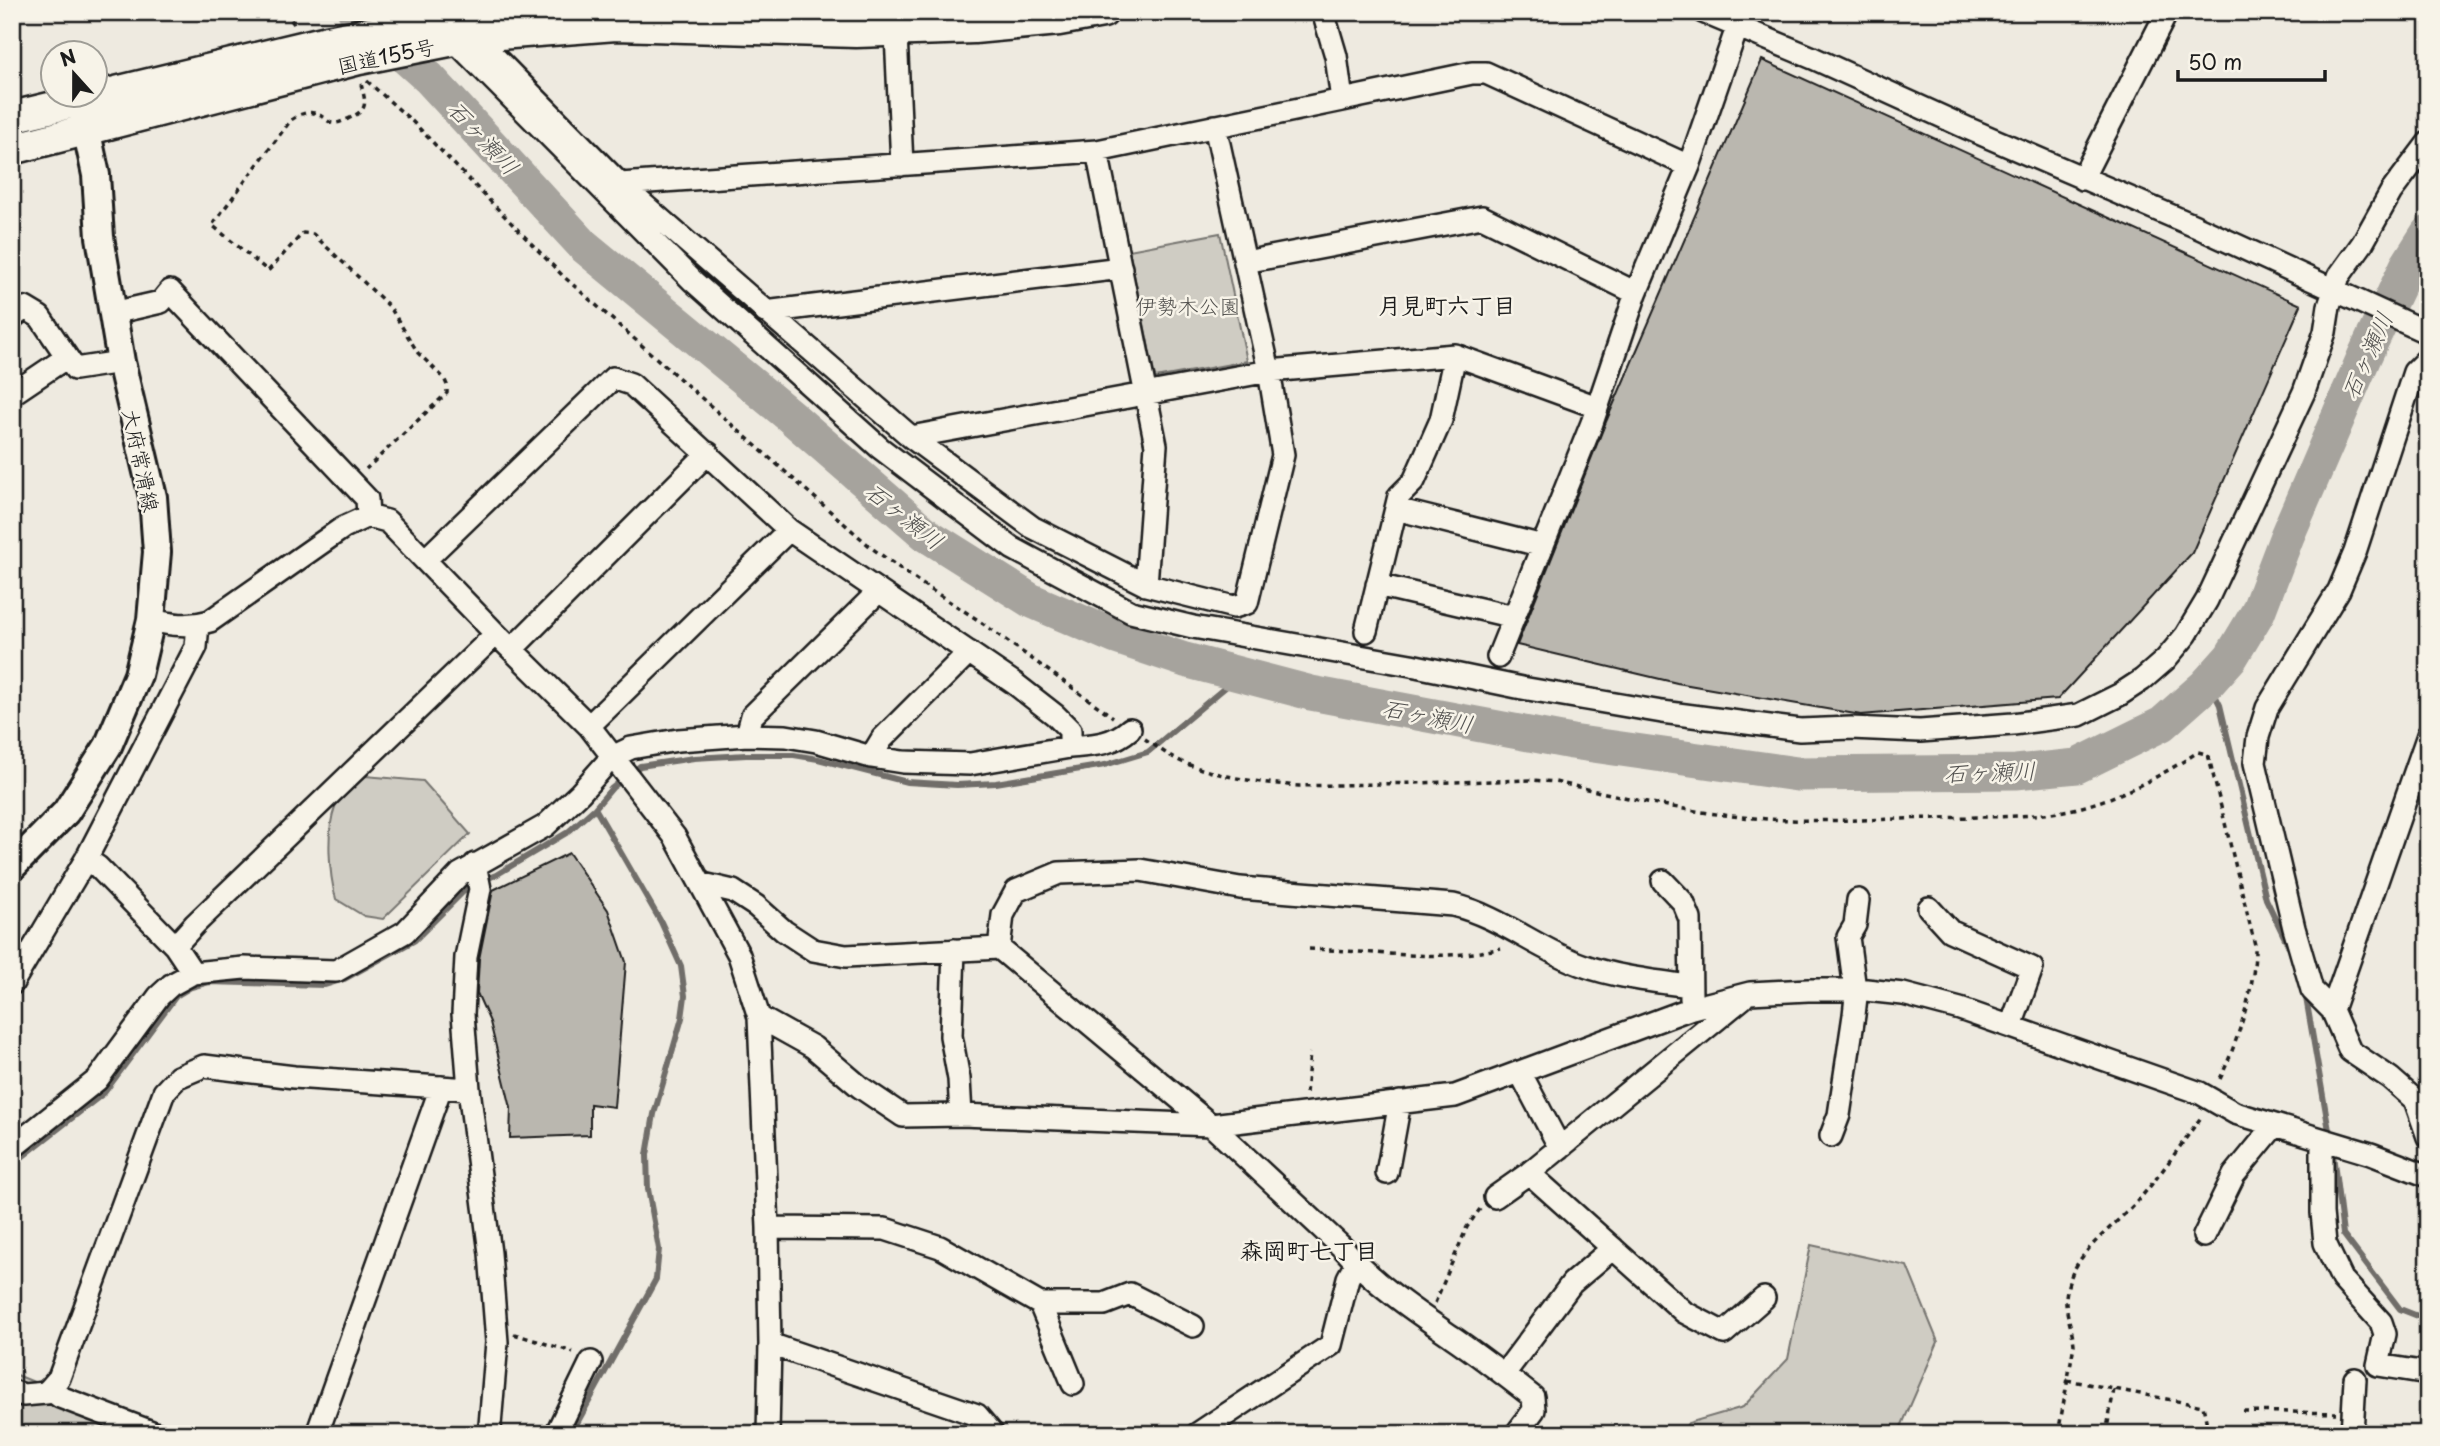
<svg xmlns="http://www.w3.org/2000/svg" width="2440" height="1446" font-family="'Playpen Sans','Klee One',sans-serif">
<rect width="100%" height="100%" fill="#eeeae0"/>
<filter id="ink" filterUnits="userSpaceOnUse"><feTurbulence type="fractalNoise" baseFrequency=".0143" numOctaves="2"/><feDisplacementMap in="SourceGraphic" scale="14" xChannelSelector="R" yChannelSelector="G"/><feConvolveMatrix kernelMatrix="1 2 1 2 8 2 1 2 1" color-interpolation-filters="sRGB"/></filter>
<g filter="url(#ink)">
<path fill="#cfccc3" stroke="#767470" stroke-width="2" d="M 1220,233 L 1247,361 L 1155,378 L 1129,250 Z
M 365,776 L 423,781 L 470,834 L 383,919 L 364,916 L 336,899 C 329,874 326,831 335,807 C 339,796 357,784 365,776 Z
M 1811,1245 L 1907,1266 L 1938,1342 L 1898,1434 L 1681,1434 L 1688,1423 L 1743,1407 L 1788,1359 Z
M 12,1373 L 117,1416 L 168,1434 L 12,1434 Z"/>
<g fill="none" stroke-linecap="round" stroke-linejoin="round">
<path stroke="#6f6d69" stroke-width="6" d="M 2206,685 L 2212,689 L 2220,705 L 2266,899 L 2290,949
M 2305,992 L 2330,1136
M 2332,1147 L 2343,1234 L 2400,1309 L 2428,1320
M 12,1165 L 104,1093 L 176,996 L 191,987 L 209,982 L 325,985 L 344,979 L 415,940 L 470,885 L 496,875 L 568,832 L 595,808 L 612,788 L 640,766 L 694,758 L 746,755 L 794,755 L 818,759 L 907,782 L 957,785 L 996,783 L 1105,765 L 1148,752 L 1240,675
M 571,1434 L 656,1279 L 659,1249 L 648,1189 L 647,1155 L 654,1114 L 682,1018 L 685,996 L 681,966 L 661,922 L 595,808"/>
<path stroke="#a6a39d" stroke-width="35" d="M 355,12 L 429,78 L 584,246 L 789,415 L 927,535 L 1030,600 L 1116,637 L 1185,660 L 1311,693 L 1572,742 L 1797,774 L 2016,772 L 2077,766 L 2162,724 L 2206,685 L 2231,657 L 2258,612 L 2287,536 L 2365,355 L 2407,266 L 2428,233"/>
</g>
<path fill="#bab7af" stroke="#1c1c1c" stroke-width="2" d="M 1762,60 L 2301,305 L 2192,553 L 2058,699 L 1861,715 L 1677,683 L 1517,645 L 1605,424 Z
M 569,853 L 608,910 L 626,962 L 614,1107 L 590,1104 L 590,1135 L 510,1138 L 511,1108 L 490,1022 L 477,993 L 479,959 L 493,890 Z"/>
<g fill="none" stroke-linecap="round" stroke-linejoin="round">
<g stroke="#1c1c1c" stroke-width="26">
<path id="minor" d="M 895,12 L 902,165
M 1323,12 L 1336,56 L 1342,100
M 1703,12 L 1813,58 L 1967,128 L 2195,226 L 2428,333
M 474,36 L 620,184 L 911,437 L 1032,527 L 1146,585 L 1234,607 L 1247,603 L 1283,455 L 1269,371 L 1215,126
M 455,41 L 693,281 L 880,448 L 1012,548 L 1131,612 L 1193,627 L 1411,665 L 1522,688 L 1662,712 L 1800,730 L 1851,728 L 1920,731 L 2013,724 L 2079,715 L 2119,695 L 2142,680 L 2165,660 L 2186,635 L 2207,600 L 2304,392 L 2325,332 L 2329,306 L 2339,276 L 2362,244 L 2391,192 L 2428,143
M 1097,151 L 1156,445 L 1146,585
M 2082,179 L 2167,12
M 620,184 L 1097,151 L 1472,73 L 1486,73 L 1689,166
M 1245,262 L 1482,217 L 1636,293
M 765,312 L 1121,268
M 113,313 L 161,302 L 170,291 L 367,499 L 368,516
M 12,318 L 25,308 L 40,317 L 75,369 L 121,362
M 2428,358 L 2414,372 L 2355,552 L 2339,590 L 2267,708 L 2258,737 L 2255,763 L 2294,928 L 2312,990 L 2332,1010 L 2350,1051 L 2390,1078 L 2415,1100 L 2428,1137
M 12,394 L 67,357
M 911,437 L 1269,371 L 1455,355 L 1597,407
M 1396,509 L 1543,546
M 1377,585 L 1514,617
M 151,620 C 172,625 189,627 210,621 L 344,527 L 368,516 L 387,521 L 496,634 L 589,726 L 675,837 L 739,955 L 759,1017 L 768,1228 L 770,1344 L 768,1434
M 1366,631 L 1399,496 L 1414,481 L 1441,420 L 1455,355
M 512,649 L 708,453
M 1498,657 L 1592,423 L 1636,293 L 1689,166 L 1737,28
M 589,726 L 789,530
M 747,735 L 752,716 L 879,591
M 1070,747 C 1093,745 1112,745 1130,729
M 871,757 L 882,739 L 969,652
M 86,859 L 98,867 L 175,946 L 193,973 L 244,968 L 336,971 L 405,932 L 460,874 L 545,826 L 580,793 L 612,757 L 631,748 L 678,740 L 747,735 L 786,736 L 816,741 L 871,757 L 903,762 L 970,764 L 1070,747 L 1070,730 L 1055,715 L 1014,683 L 789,530 L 631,384 L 613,378 L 425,560
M 475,864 L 480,889 L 466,957 L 463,1014 L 469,1089 L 490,1253 L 497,1342 L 490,1425 L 491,1434
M 1663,881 L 1683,902 L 1690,919 L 1691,999
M 703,884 L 733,891 L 756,906 L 784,931 L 813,950 L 846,956 L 999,948 L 1211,1125 L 1343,1248 C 1373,1283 1413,1310 1451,1336 C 1479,1355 1506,1376 1533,1397 L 1534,1410 L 1516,1434
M 1929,908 L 1950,931 L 2032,968 L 2011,1026
M 175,946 L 195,924 L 496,634
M 999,948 L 1003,915 L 1016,891 L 1059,873 L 1140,870 L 1240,888 L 1453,905 C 1500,916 1537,949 1582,965 C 1615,977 1653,981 1689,986
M 954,950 L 951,1036 L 959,1079 L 961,1115
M 12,984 L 86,859 L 196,647 L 198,624
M 2332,1010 L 2428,735
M 759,1017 L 813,1047 L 860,1087 L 903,1116 L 961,1115 L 1211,1125 L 1455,1096 L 1692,1008 L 1750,993 L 1808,990 L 1866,990 L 1903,994 L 1960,1009 L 2200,1093 L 2235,1113 L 2371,1154 L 2428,1176
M 1521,1074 L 1560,1148
M 1831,1136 L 1839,1115 L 1854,1015 L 1856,997 L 1848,937 L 1855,925 L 1858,900
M 2322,1140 L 2322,1213 L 2325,1243 L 2342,1279 L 2381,1322 L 2385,1334 L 2378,1365 L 2428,1373
M 12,1148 L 97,1080 L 159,996 L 171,985 L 193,973
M 1387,1173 L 1400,1102
M 1529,1173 L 1684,1312 L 1724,1333 L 1764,1298
M 1495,1197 L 1529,1173 L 1743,998
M 768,1228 L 885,1229 L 940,1247 L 1040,1304 L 1104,1304 L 1130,1294 L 1193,1326
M 2204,1236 L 2234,1175 L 2275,1125
M 1040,1304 L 1073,1384
M 770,1344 L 977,1415 L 993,1434
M 1504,1374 L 1572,1283 L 1613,1248
M 49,1389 L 60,1397 L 157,1434
M 12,1391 L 23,1395 L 46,1393 L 59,1378 L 164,1092 L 178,1077 L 204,1066 L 294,1077 L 469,1089
M 317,1434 L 441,1087
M 556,1434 L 591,1362
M 1197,1434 L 1331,1345 L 1348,1278 L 1356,1263
M 2352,1434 L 2355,1379"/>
</g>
<g stroke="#1c1c1c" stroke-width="32">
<path id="major" d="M 12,867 L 66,812 L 108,746 L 138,675 L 151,620 L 157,552 L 153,497 L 121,362 L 100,237 L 96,175 L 82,109"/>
</g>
<g stroke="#1c1c1c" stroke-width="35">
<path id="highway" d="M 12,117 L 327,41 L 447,18 L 492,12
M 12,149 L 359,59 L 474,36 L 616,25 L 856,32 L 974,28 L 1059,20 L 1103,12"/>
</g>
<path stroke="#1c1c1c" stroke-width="3.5" stroke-dasharray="5 5" stroke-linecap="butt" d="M 285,12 L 294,24
M 367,81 L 412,121 L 563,276 L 873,549 L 919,582 L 975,618 L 1113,717
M 361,84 C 366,104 369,109 348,119 C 342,121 338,124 332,123 C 326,121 323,116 317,114 C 308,110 298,115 291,120 L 212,225 L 268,271 L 303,233 L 313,234 L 390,307 L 418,353 L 444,378 L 447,385 L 447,393 L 366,469
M 1145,739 C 1157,747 1169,756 1182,762 C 1219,777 1259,783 1299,786 L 1532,780 L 1555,782 C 1621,796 1687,813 1754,818 C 1816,823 1879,819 1940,818 C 1986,816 2034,819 2078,808 C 2121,797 2161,776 2198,752 L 2206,754 L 2209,758 L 2255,945 C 2256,986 2237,1044 2219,1081
M 1309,949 C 1374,951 1438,963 1501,948
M 1306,1093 L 1310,1053
M 1435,1303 L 1467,1227 L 1480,1209
M 514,1334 L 573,1352
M 2067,1380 L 2203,1406 L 2209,1434
M 2243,1411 L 2336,1413
M 2058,1434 L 2074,1345 C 2073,1330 2065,1313 2066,1298 C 2069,1253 2114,1229 2141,1197 C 2163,1172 2182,1143 2202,1116
M 2106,1434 L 2114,1389"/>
<use href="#minor" stroke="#f7f3e8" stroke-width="21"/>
<use href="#major" stroke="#f7f3e8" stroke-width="26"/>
<use href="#highway" stroke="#f7f3e8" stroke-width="30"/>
</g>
</g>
<g text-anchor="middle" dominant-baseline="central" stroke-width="5" stroke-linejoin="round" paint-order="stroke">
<g font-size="21" fill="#1c1c1c" stroke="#f7f3e8">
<text transform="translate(386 55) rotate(-12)">国道155号</text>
<text transform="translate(142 460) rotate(78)">大府常滑線</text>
</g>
<g font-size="21" fill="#52514e" stroke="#f7f3e8">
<text x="1188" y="305">伊勢木公園</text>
</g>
<g font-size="23" font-style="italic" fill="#535250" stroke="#f7f3e8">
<text transform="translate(484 137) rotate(47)">石ヶ瀬川</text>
<text transform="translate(2366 355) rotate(-66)">石ヶ瀬川</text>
<text transform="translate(905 515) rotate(38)">石ヶ瀬川</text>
<text transform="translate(1428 715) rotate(11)">石ヶ瀬川</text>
<text transform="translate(1990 771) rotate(-2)">石ヶ瀬川</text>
</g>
<g font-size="23" font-weight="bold" fill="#1c1c1c" stroke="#f7f3e8">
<text x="1447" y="304">月見町六丁目</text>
<text x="1309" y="1249">森岡町七丁目</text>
</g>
</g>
<rect width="2440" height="1446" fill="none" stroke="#f7f3e8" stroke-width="42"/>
<rect x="21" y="21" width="2398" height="1404" fill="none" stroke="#1c1c1c" stroke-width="2.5" filter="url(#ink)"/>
<g transform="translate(74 74) rotate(339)"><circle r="33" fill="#f7f3e8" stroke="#9f9d96" stroke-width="2"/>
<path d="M0-5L12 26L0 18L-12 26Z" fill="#1c1c1c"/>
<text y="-10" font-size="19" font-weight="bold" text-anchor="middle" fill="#1c1c1c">N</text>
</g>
<path d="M2178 70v10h147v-10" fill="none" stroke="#1c1c1c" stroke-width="3.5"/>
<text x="2188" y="70" font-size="21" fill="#1c1c1c" stroke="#f7f3e8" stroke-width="5" paint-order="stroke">50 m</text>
</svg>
